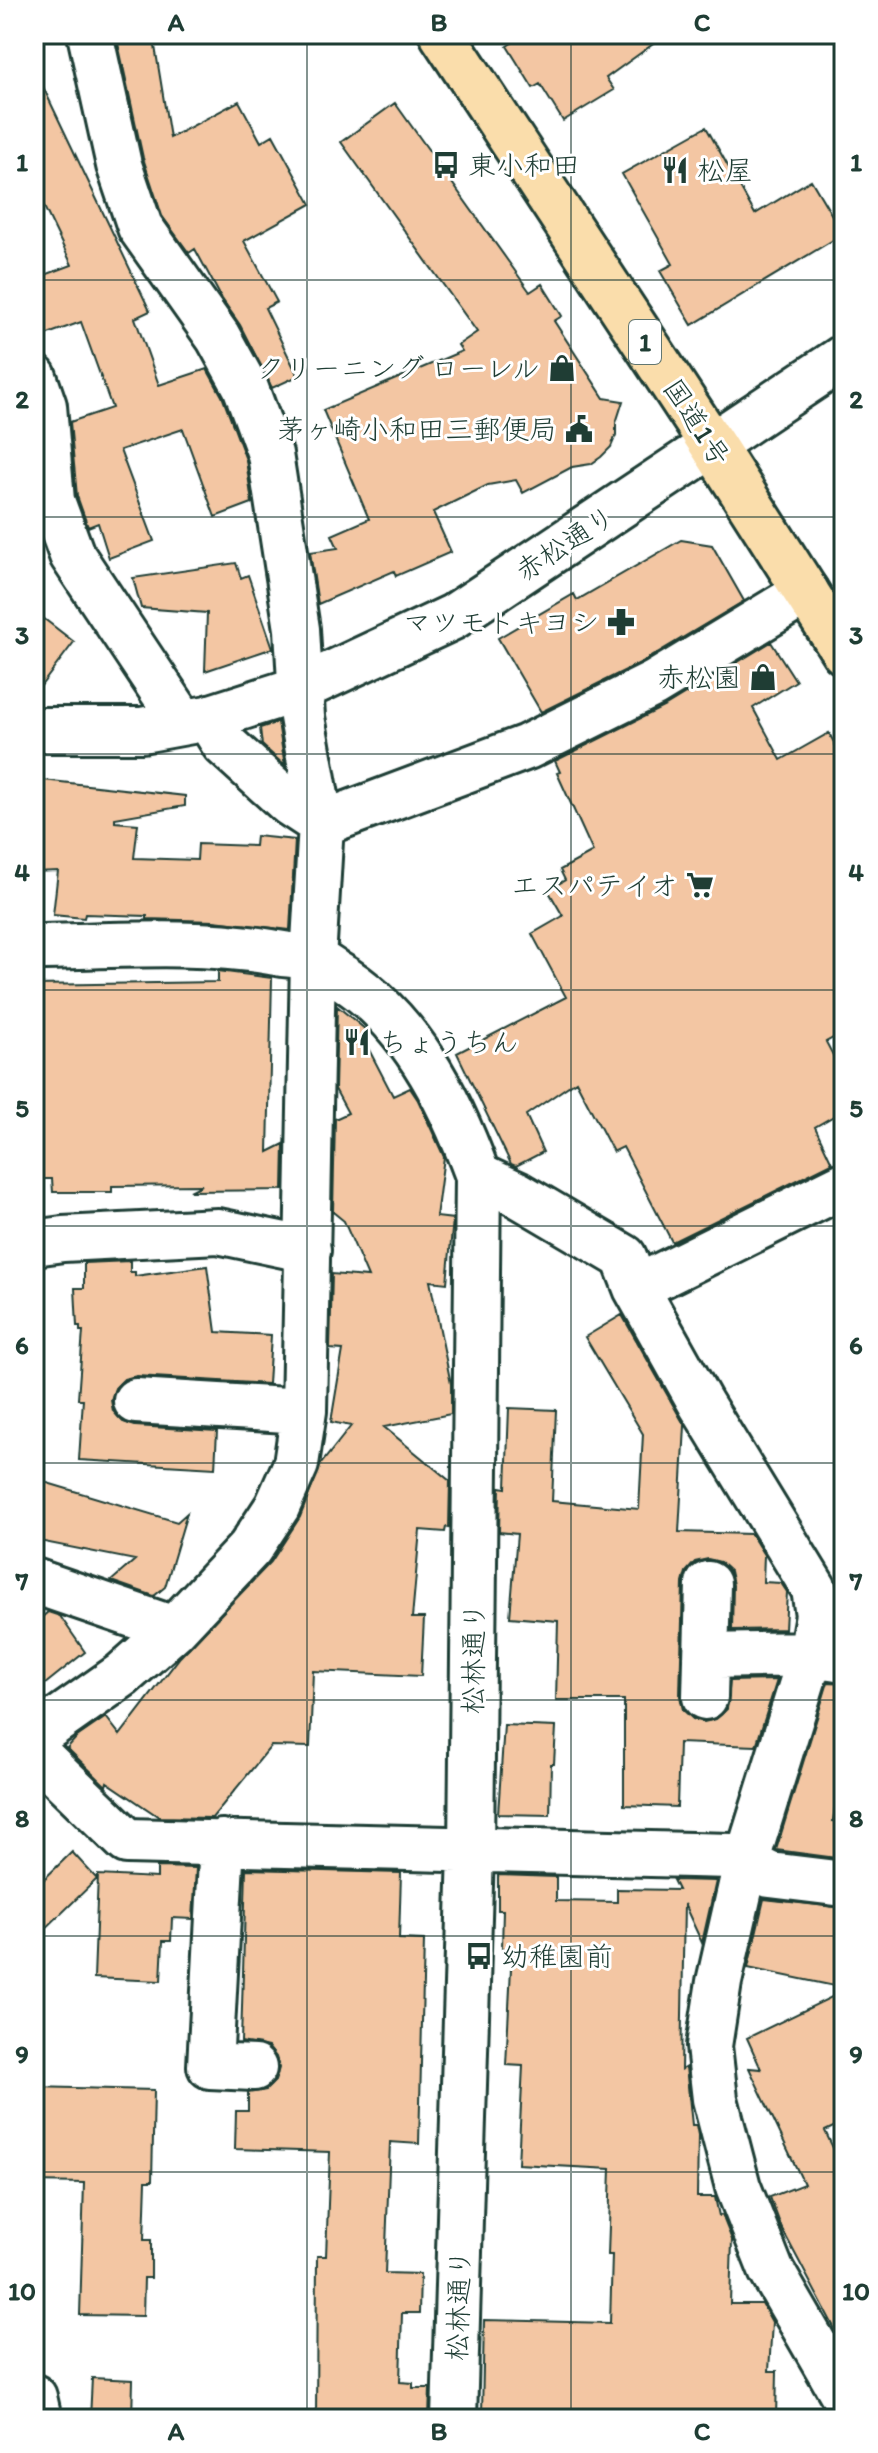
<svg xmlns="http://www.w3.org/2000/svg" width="878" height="2453" font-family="Itim,'Klee One',sans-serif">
<rect width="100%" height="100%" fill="#fff"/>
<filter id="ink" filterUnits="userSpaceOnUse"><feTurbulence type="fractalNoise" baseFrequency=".0125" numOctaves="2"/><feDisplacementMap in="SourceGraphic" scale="16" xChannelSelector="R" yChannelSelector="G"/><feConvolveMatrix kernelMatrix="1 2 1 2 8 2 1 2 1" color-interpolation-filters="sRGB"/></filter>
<g filter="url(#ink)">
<path fill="#f3c6a3" stroke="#1f3d34" stroke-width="2" d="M 116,34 L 153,34 L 170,138 L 239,101 L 261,142 L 273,135 L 311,204 L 244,241 L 277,302 L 265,308 L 298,376 L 272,388 L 240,325 L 222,299 L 195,249 L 189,253 L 162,216 L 143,158 Z
M 526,34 L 667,34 L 606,78 L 614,90 L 563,121 L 540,84 L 533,88 L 507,46 Z
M 34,68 L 150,311 L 135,318 L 159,385 L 207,369 L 222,396 L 246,460 L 252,503 L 215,517 L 183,429 L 120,450 L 154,541 L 109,558 L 98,523 L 88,527 L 77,496 L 70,422 L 112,408 L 81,322 L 34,339 L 34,279 L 72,265 L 34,186 Z
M 395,103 L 530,292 L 542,284 L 562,316 L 554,321 L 604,398 L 623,401 L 616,423 L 616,435 L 611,447 L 601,457 L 591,464 L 572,467 L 523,493 L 516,480 L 488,485 L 433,512 L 451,552 L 396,576 L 394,571 L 318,604 L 310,552 L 338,548 L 332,535 L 369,519 L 323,410 L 462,351 L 458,345 L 477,332 L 341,142 Z
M 706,127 L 755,214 L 811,180 L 843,234 L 692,325 L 660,271 L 673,264 L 622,174 Z
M 681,540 L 712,545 L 744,601 L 642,662 L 541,712 L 498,638 L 574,594 L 577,600 Z
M 236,563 L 241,578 L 248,575 L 273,648 L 205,671 L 207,613 L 141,608 L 133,578 Z
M 34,611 L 74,642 L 34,695 Z
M 771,642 L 796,681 L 753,708 L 781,760 L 829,733 L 844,762 L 844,1032 L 826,1042 L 844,1076 L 844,1110 L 815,1127 L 832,1163 L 672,1242 L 623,1147 L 613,1152 L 576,1081 L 526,1115 L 543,1152 L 516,1166 L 511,1164 L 457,1053 L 566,997 L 532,934 L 563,916 L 548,890 L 565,880 L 560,870 L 593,852 L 557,773 L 560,772 L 555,761 L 667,705 Z
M 278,722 L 285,766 L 262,745 L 260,728 Z
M 34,779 L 185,796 L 185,806 L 115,818 L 115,822 L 138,824 L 134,858 L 197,860 L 198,844 L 255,846 L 256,836 L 295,840 L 290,930 L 214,921 L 147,919 L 147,916 L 85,914 L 84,918 L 53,915 L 58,871 L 34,872 Z
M 218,971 L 272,978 L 268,1152 L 284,1144 L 283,1190 L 190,1191 L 202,1185 L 112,1186 L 112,1192 L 53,1192 L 52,1179 L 37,1179 L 34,985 L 218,982 Z
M 337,1006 L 366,1030 L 367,1046 L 393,1096 L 410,1088 L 418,1100 L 444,1157 L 436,1217 L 453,1219 L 447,1283 L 430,1281 L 451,1384 L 451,1414 L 384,1427 L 450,1481 L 449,1528 L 446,1527 L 445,1532 L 420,1530 L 412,1618 L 424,1618 L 421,1676 L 313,1671 L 310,1747 L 271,1746 L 212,1818 L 159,1817 L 107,1782 L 106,1786 L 67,1748 L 77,1737 L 106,1717 L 120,1735 L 180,1657 L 271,1562 L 300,1517 L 321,1464 L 351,1426 L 331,1422 L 343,1350 L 330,1349 L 332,1274 L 368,1277 L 344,1221 L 333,1212 L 335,1119 L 348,1113 L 335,1089 Z
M 130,1261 L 130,1272 L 135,1272 L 135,1276 L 207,1266 L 216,1332 L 271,1335 L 268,1384 L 137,1376 L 124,1379 L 115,1388 L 111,1400 L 113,1411 L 123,1422 L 135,1426 L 217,1431 L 215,1468 L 79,1460 L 83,1399 L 78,1399 L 83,1331 L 80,1331 L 80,1326 L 77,1326 L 75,1288 L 84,1288 L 84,1263 Z
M 622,1315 L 685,1426 L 679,1532 L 751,1534 L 764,1555 L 763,1582 L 781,1583 L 787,1592 L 785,1629 L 732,1630 L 733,1585 L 730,1571 L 720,1562 L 708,1559 L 695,1562 L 686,1572 L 683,1583 L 680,1696 L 683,1710 L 693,1719 L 704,1722 L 716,1719 L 727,1709 L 730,1681 L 777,1680 L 756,1746 L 679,1743 L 677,1807 L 624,1805 L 624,1700 L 556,1700 L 558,1621 L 510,1617 L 517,1534 L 499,1532 L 500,1487 L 506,1488 L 509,1408 L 556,1410 L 552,1501 L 639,1509 L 643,1434 L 585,1337 Z
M 34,1479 L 177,1522 L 187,1513 L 165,1587 L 154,1596 L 111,1581 L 135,1560 L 34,1540 Z
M 48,1612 L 60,1616 L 85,1652 L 34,1693 L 34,1624 Z
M 828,1682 L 844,1683 L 844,1744 L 833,1821 L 844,1822 L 844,1859 L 776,1850 Z
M 504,1725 L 556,1727 L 554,1764 L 551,1764 L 550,1815 L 498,1814 Z
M 72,1852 L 97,1879 L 34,1940 L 34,1889 Z
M 157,1867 L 196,1868 L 193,1919 L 172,1918 L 171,1941 L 163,1941 L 161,1981 L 94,1978 L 98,1875 L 157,1878 Z
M 246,1869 L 401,1873 L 399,1939 L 424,1940 L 419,2144 L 390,2142 L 385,2273 L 420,2274 L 419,2313 L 402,2313 L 400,2382 L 413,2383 L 413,2388 L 430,2388 L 429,2419 L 316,2419 L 317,2256 L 326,2256 L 330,2152 L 235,2149 L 236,2111 L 248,2111 L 248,2093 L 266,2090 L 275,2081 L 279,2068 L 276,2057 L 268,2047 L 241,2042 Z
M 498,1875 L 556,1877 L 556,1901 L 617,1902 L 617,1889 L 678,1890 L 673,1880 L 716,1881 L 702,1943 L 684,1904 L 681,2070 L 686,2067 L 692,2125 L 696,2125 L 698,2135 L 697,2197 L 715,2197 L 719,2216 L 722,2215 L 732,2240 L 730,2304 L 762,2304 L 772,2322 L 769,2371 L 777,2371 L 776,2419 L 552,2419 L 552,2417 L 482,2414 L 484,2320 L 610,2323 L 612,2255 L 608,2255 L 611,2169 L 518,2164 L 523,2066 L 506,2065 L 512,1949 L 502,1948 L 503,1910 L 498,1910 Z
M 764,1899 L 844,1908 L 844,1988 L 748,1968 Z
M 844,1991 L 844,2122 L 825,2131 L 844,2171 L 844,2346 L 782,2229 L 770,2197 L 804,2184 L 749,2068 L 761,2069 L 747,2038 Z
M 34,2087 L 154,2090 L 152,2181 L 146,2181 L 144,2240 L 151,2240 L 151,2278 L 144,2278 L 143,2316 L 80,2315 L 84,2183 L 34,2182 Z
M 92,2378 L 133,2380 L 132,2419 L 90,2419 Z"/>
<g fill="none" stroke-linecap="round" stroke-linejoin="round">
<g stroke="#1f3d34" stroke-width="50">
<path id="minor" d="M 34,377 L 44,406 L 52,501 L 72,555 L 183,722
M 208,718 L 224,744 L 289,803 L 321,824 L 527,747 L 654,684 L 806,592
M 34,730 L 142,730 L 208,718 L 299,689 L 453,617 L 844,357
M 34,947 C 112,946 194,939 271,952 C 284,955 301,955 313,959 C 320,962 328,968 334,972 C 409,1016 449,1097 478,1176 L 471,1851 L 454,2419
M 478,1176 L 517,1194 L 624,1257 L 636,1288 L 701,1404 L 814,1589 L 818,1615 L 811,1654 L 746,1863 L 719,1982 L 709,2046 L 715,2099 L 738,2187 L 771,2270 L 844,2396
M 34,1243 L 63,1239 L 218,1231 L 308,1250
M 636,1288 L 844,1185
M 136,1401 L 304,1411
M 34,1581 L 174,1629
M 706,1656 L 811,1654 L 844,1659
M 705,1697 L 708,1584
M 34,1737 L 122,1675 L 174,1629 L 250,1548 L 277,1507 L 296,1464 L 304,1411 L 313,959 L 321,824 L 302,717 L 297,629 L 270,454 L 245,386 L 218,337 L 140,227 L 119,165 L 90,34
M 34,1751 L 127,1841 L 732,1856 L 770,1875 L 844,1884
M 222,1842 L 210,2066 L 254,2068
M 34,2397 L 39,2419"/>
</g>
<g stroke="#1f3d34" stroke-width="50">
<path id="highway" d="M 442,34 L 713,446 L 844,652"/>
</g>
<use href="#minor" stroke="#fff" stroke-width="44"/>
<use href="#highway" stroke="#faddab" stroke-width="44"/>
</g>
</g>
<path fill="none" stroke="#1f3d34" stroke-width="2" stroke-opacity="0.55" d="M 307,34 L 307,2419M 571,34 L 571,2419M 34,280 L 844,280M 34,517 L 844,517M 34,754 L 844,754M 34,990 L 844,990M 34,1226 L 844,1226M 34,1463 L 844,1463M 34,1700 L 844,1700M 34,1936 L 844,1936M 34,2172 L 844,2172"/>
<defs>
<g id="bus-bare" transform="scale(2.16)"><path d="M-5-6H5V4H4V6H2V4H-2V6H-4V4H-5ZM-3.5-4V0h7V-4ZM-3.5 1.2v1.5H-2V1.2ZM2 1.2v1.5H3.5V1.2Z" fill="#1f3d34" stroke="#fff" stroke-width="2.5" paint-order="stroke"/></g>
<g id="restaurant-bare" transform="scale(2.16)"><path d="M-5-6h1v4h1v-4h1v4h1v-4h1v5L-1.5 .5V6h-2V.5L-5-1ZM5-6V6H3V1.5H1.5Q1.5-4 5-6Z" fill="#1f3d34" stroke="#fff" stroke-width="2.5" paint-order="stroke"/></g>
<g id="shop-bare" transform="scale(2.16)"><path d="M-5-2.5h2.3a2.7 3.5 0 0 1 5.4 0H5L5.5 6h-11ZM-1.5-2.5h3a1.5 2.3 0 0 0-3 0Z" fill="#1f3d34" stroke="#fff" stroke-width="2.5" paint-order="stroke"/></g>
<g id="civic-bare" transform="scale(2.16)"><path d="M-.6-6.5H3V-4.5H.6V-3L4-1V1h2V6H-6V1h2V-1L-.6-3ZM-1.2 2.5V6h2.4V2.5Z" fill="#1f3d34" stroke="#fff" stroke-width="2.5" paint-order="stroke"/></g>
<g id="pharmacy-bare" transform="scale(2.16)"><path d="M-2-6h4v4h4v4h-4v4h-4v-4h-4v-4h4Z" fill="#1f3d34" stroke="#fff" stroke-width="2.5" paint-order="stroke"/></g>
<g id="supermarket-bare" transform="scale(2.16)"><path d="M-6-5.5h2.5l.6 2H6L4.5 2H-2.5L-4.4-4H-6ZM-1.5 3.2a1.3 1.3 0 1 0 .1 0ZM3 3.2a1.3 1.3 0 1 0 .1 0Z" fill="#1f3d34" stroke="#fff" stroke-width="2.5" paint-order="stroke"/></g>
</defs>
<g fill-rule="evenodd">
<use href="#bus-bare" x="446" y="165"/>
<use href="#restaurant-bare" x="675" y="170"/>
<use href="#shop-bare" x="562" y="368"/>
<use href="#civic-bare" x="579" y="429"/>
<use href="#pharmacy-bare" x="621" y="622"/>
<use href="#shop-bare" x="763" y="677"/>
<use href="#supermarket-bare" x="700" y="885"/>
<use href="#restaurant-bare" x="357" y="1042"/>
<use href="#bus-bare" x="479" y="1956"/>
</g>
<g text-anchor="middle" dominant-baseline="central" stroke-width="6" stroke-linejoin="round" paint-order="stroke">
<rect fill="#fff" stroke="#627771" stroke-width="2" x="629" y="320" width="32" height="44" rx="6"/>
<g font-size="26" font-weight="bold" fill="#1f3d34">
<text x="645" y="342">1</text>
</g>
<g font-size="28" fill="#1f3d34" stroke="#fff" text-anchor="end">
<text x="468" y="165" text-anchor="start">東小和田</text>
<text x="697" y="170" text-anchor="start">松屋</text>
<text x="540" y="368">クリーニング ローレル</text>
<text x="557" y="429">茅ヶ崎小和田三郵便局</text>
<text x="599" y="622">マツモトキヨシ</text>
<text x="741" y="677">赤松園</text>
<text x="678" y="885">エスパテイオ</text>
<text x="379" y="1042" text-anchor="start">ちょうちん</text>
<text x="501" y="1956" text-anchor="start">幼稚園前</text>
</g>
<g font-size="28" fill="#1f3d34" stroke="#fff">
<text transform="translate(697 422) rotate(57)">国道1号</text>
<text transform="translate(565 543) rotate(-33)">赤松通り</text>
<text transform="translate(473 1658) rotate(-89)">松林通り</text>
<text transform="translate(458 2305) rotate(-88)">松林通り</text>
</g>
</g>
<rect width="878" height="2453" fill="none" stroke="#fff" stroke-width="88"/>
<rect x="44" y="44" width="790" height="2365" fill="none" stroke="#1f3d34" stroke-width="3"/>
<g font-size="26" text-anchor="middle" font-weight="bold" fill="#1f3d34">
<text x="176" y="31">A</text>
<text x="439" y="31">B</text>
<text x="702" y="31">C</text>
<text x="22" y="171">1</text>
<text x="856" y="171">1</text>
<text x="22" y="408">2</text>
<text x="856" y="408">2</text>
<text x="22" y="644">3</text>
<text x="856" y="644">3</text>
<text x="22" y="881">4</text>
<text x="856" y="881">4</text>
<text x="22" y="1117">5</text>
<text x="856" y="1117">5</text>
<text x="22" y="1354">6</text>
<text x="856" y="1354">6</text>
<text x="22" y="1590">7</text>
<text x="856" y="1590">7</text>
<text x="22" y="1827">8</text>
<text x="856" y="1827">8</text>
<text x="22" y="2063">9</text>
<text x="856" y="2063">9</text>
<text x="22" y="2300">10</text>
<text x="856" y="2300">10</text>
<text x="176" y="2440">A</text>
<text x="439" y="2440">B</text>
<text x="702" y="2440">C</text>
</g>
</svg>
